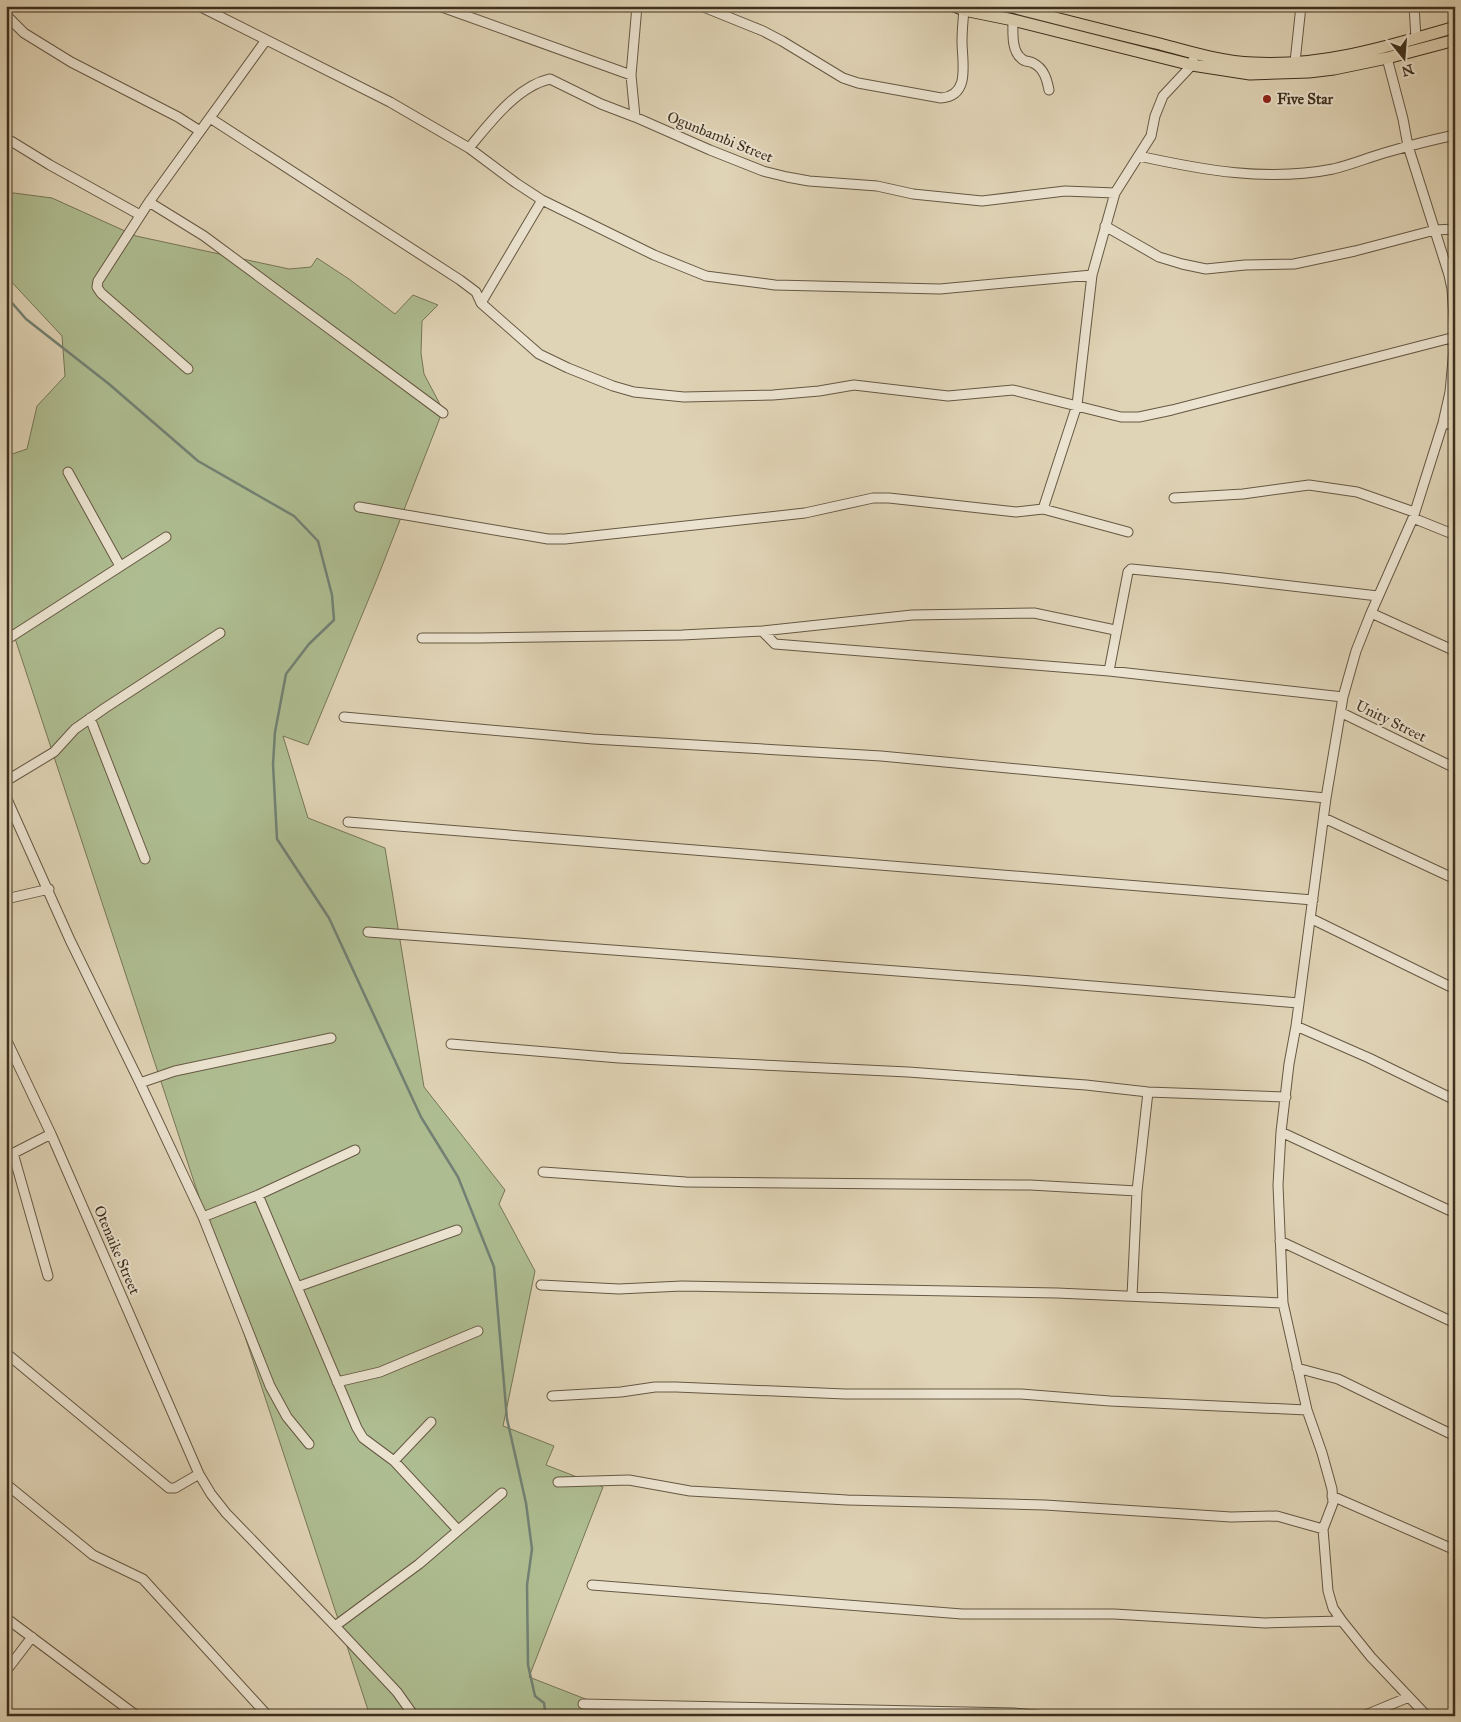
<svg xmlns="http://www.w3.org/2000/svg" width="1461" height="1722" font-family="'IM FELL Great Primer',serif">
<rect width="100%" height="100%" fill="#e0d4b6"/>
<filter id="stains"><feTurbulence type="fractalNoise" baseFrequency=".004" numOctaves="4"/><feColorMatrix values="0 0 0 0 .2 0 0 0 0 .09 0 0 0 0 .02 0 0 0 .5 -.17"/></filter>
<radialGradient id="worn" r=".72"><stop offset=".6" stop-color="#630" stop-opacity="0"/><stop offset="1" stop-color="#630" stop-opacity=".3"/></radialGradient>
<path fill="#aebd91" stroke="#767657" d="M 6,192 L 52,198 L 136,236 L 289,269 L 311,267 L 317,258 L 349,279 L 395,314 L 413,295 L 438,305 L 422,321 L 421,353 L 424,374 L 443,410 L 377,579 L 308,745 L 283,736 L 308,818 L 385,848 L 424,1087 L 505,1190 L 499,1204 L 535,1271 L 503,1426 L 554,1446 L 546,1465 L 603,1487 L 529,1677 L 629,1716 L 370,1716 L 6,611 L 6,456 L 27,449 L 37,406 L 65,376 L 62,336 L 6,276 Z"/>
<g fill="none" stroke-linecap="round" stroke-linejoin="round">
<path stroke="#728174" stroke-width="2.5" d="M 6,296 L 26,319 L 109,384 L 198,461 L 294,516 L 318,541 L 332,595 L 334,620 L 309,644 L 286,674 L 275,732 L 273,764 L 277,839 L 329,918 L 421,1117 L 458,1177 L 494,1267 L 507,1419 L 526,1503 L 532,1549 L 527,1585 L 528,1665 L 535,1696 L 544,1703 L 546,1716"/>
<g stroke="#665843" stroke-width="11">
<path id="minor" d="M 199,6 L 390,102 L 469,148 L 516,183 L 542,200 L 654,255 L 706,276 L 775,285 L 940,289 L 1092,275
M 439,6 L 631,75
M 701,6 L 763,31 L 782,41 L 843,78 L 858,83 L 941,98 C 971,96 962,62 962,41 C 962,31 963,20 964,10
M 1414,6 L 1416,38
M 6,15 L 24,33 L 71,62 L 178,117 L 200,131
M 1013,20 C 1013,32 1011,51 1022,59 C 1025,62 1030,61 1033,63 C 1044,68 1047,80 1049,90
M 1387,58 L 1403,119 L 1408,146 L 1449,275 L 1452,289 L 1455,332
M 1295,62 L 1301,6
M 635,117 L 631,75 L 637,6
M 210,118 L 460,280 L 476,292 L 481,303 L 539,354 L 568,368 L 613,386 L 634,392 L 684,397 L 773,395 L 819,391 L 854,385 L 948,396 L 1013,390 L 1121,417 L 1139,417 L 1172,410 L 1455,337
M 6,138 L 50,165 L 140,215
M 469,148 C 489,124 517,86 550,79 L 601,104 L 635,117 L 710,150 L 763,171 L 787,177 L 809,181 L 877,186 L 913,194 L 982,201 L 1065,191 L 1115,193
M 1139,156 C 1202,170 1268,182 1333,169 C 1350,165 1367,158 1384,153 C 1408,146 1431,140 1455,135
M 149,202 L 204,236 L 443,413
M 1105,226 L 1159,257 L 1182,264 L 1206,269 L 1245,265 L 1294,264 L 1355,251 L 1435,230 L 1455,229
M 481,303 L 542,200
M 188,369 L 101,293 L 97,287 L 98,281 L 149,202 L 266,40
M 1443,423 L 1455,425
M 68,472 L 120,566
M 1174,498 L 1243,494 L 1309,485 L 1357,492 L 1414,512
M 359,507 L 548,539 L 565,539 L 805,513 L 873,498 L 889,498 L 1016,512 L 1043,509 L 1128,532
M 1043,509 L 1077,405 L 1092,275 L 1115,193 L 1151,136 L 1155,116 L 1163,96 L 1192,65 L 1193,60
M 1413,518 L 1455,535
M 1371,613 L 1455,651
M 762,631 L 775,644 L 1109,671 L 1343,697
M 422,638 L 480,638 L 682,635 L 762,631 L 912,615 L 1034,613 L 1115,630
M 6,640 L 166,537
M 1109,671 L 1128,572 L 1131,569 L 1223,578 L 1378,596
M 1342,713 L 1455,768
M 344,717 L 593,739 L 881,756 L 1326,798
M 90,718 L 145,859
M 6,781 L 54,752 L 75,729 L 105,708 L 220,633
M 6,797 L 70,940 L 140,1083 L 203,1217 L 270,1386 L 287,1417 L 309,1444
M 1324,818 L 1455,879
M 348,822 L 1313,900
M 6,899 L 49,889
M 1310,918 L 1455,989
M 368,932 L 1032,981 L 1299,1003
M 1296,1026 L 1369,1058 L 1455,1100
M 6,1039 L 51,1134 L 199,1474
M 451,1044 L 619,1058 L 908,1072 L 1086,1085 L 1148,1092 L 1286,1097
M 140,1083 L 175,1071 L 331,1038
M 1281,1132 L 1455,1213
M 13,1153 L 48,1276
M 6,1157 L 51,1134
M 543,1172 L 686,1182 L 1030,1185 L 1137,1191
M 258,1195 L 357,1428 L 363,1438 L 394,1461 L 458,1530
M 203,1217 L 258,1195 L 355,1150
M 1280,1241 L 1455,1323
M 541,1285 L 619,1289 L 682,1286 L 1057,1293 L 1283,1303
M 297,1287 L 457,1230
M 1132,1296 L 1137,1191 L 1148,1092
M 6,1353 L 169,1488 L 175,1488 L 199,1474 L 211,1494 L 226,1513 L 335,1626 L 419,1564 L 502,1493
M 1297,1368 L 1338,1379 L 1455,1436
M 337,1382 L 380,1372 L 478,1331
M 552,1396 L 621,1392 L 655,1387 L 676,1387 L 845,1394 L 1021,1394 L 1110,1401 L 1307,1410
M 394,1461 L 431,1422
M 558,1482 L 629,1480 L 690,1491 L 847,1500 L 1045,1505 L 1231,1517 L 1277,1516 L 1323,1529
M 6,1484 L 93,1555 L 143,1579 L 268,1716
M 1332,1496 L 1455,1550
M 592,1585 L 962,1614 L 1114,1614 L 1265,1623 L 1342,1621
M 6,1618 L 137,1716
M 335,1626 L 397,1692 L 414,1716
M 6,1671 L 32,1637
M 583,1704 L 1014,1713 L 1048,1716
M 6,1712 L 12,1716
M 1363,1716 L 1409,1697
M 1427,1716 L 1371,1657 L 1342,1621 L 1333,1608 L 1328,1591 L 1323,1529 L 1333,1503 L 1332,1489 L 1322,1453 L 1307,1410 L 1283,1303 L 1278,1185 L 1281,1132 L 1289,1064 L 1296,1026 L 1326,798 L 1343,697 L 1356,651 L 1371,613 L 1413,518 L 1443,423 L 1450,392 L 1455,338"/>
</g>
<g stroke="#3e2f1d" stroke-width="13">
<path id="major" d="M 954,6 L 964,10 L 1013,20 L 1192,65 L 1250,74 L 1309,72 L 1334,69 L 1387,58 L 1455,40
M 1008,6 C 1059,19 1109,32 1160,44 C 1190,52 1222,62 1253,63 C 1322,67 1390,46 1455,27"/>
</g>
<use href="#minor" stroke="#ebe3d0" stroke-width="9"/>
<use href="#major" stroke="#e0d4b6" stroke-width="11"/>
</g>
<circle fill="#8f2418" stroke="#ebe3d0" stroke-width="2" cx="1267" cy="99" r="5"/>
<g text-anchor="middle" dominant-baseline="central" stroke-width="4" stroke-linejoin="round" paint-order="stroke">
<g font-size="15" font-weight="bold" fill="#3e2f1d" stroke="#ebe3d0" text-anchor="start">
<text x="1277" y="99">Five Star</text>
</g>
<g font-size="15" fill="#3e2f1d" stroke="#ebe3d0">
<text transform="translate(720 137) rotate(22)">Ogunbambi Street</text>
<text transform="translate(1391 721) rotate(26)">Unity Street</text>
<text transform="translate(117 1250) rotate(67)">Otenaike Street</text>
</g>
</g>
<rect width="1461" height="1722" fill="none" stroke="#e0d4b6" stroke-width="25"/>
<rect x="8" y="8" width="1446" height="1707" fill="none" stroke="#3e2f1d" stroke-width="2.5"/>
<rect x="12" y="12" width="1436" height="1697" fill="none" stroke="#3e2f1d"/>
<g transform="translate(1404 58) rotate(163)" stroke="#ebe3d0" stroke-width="4" paint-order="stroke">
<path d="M0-4L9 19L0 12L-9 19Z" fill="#3e2f1d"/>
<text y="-8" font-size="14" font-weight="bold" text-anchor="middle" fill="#3e2f1d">N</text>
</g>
<rect width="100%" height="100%" filter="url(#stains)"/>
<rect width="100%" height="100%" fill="url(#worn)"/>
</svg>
